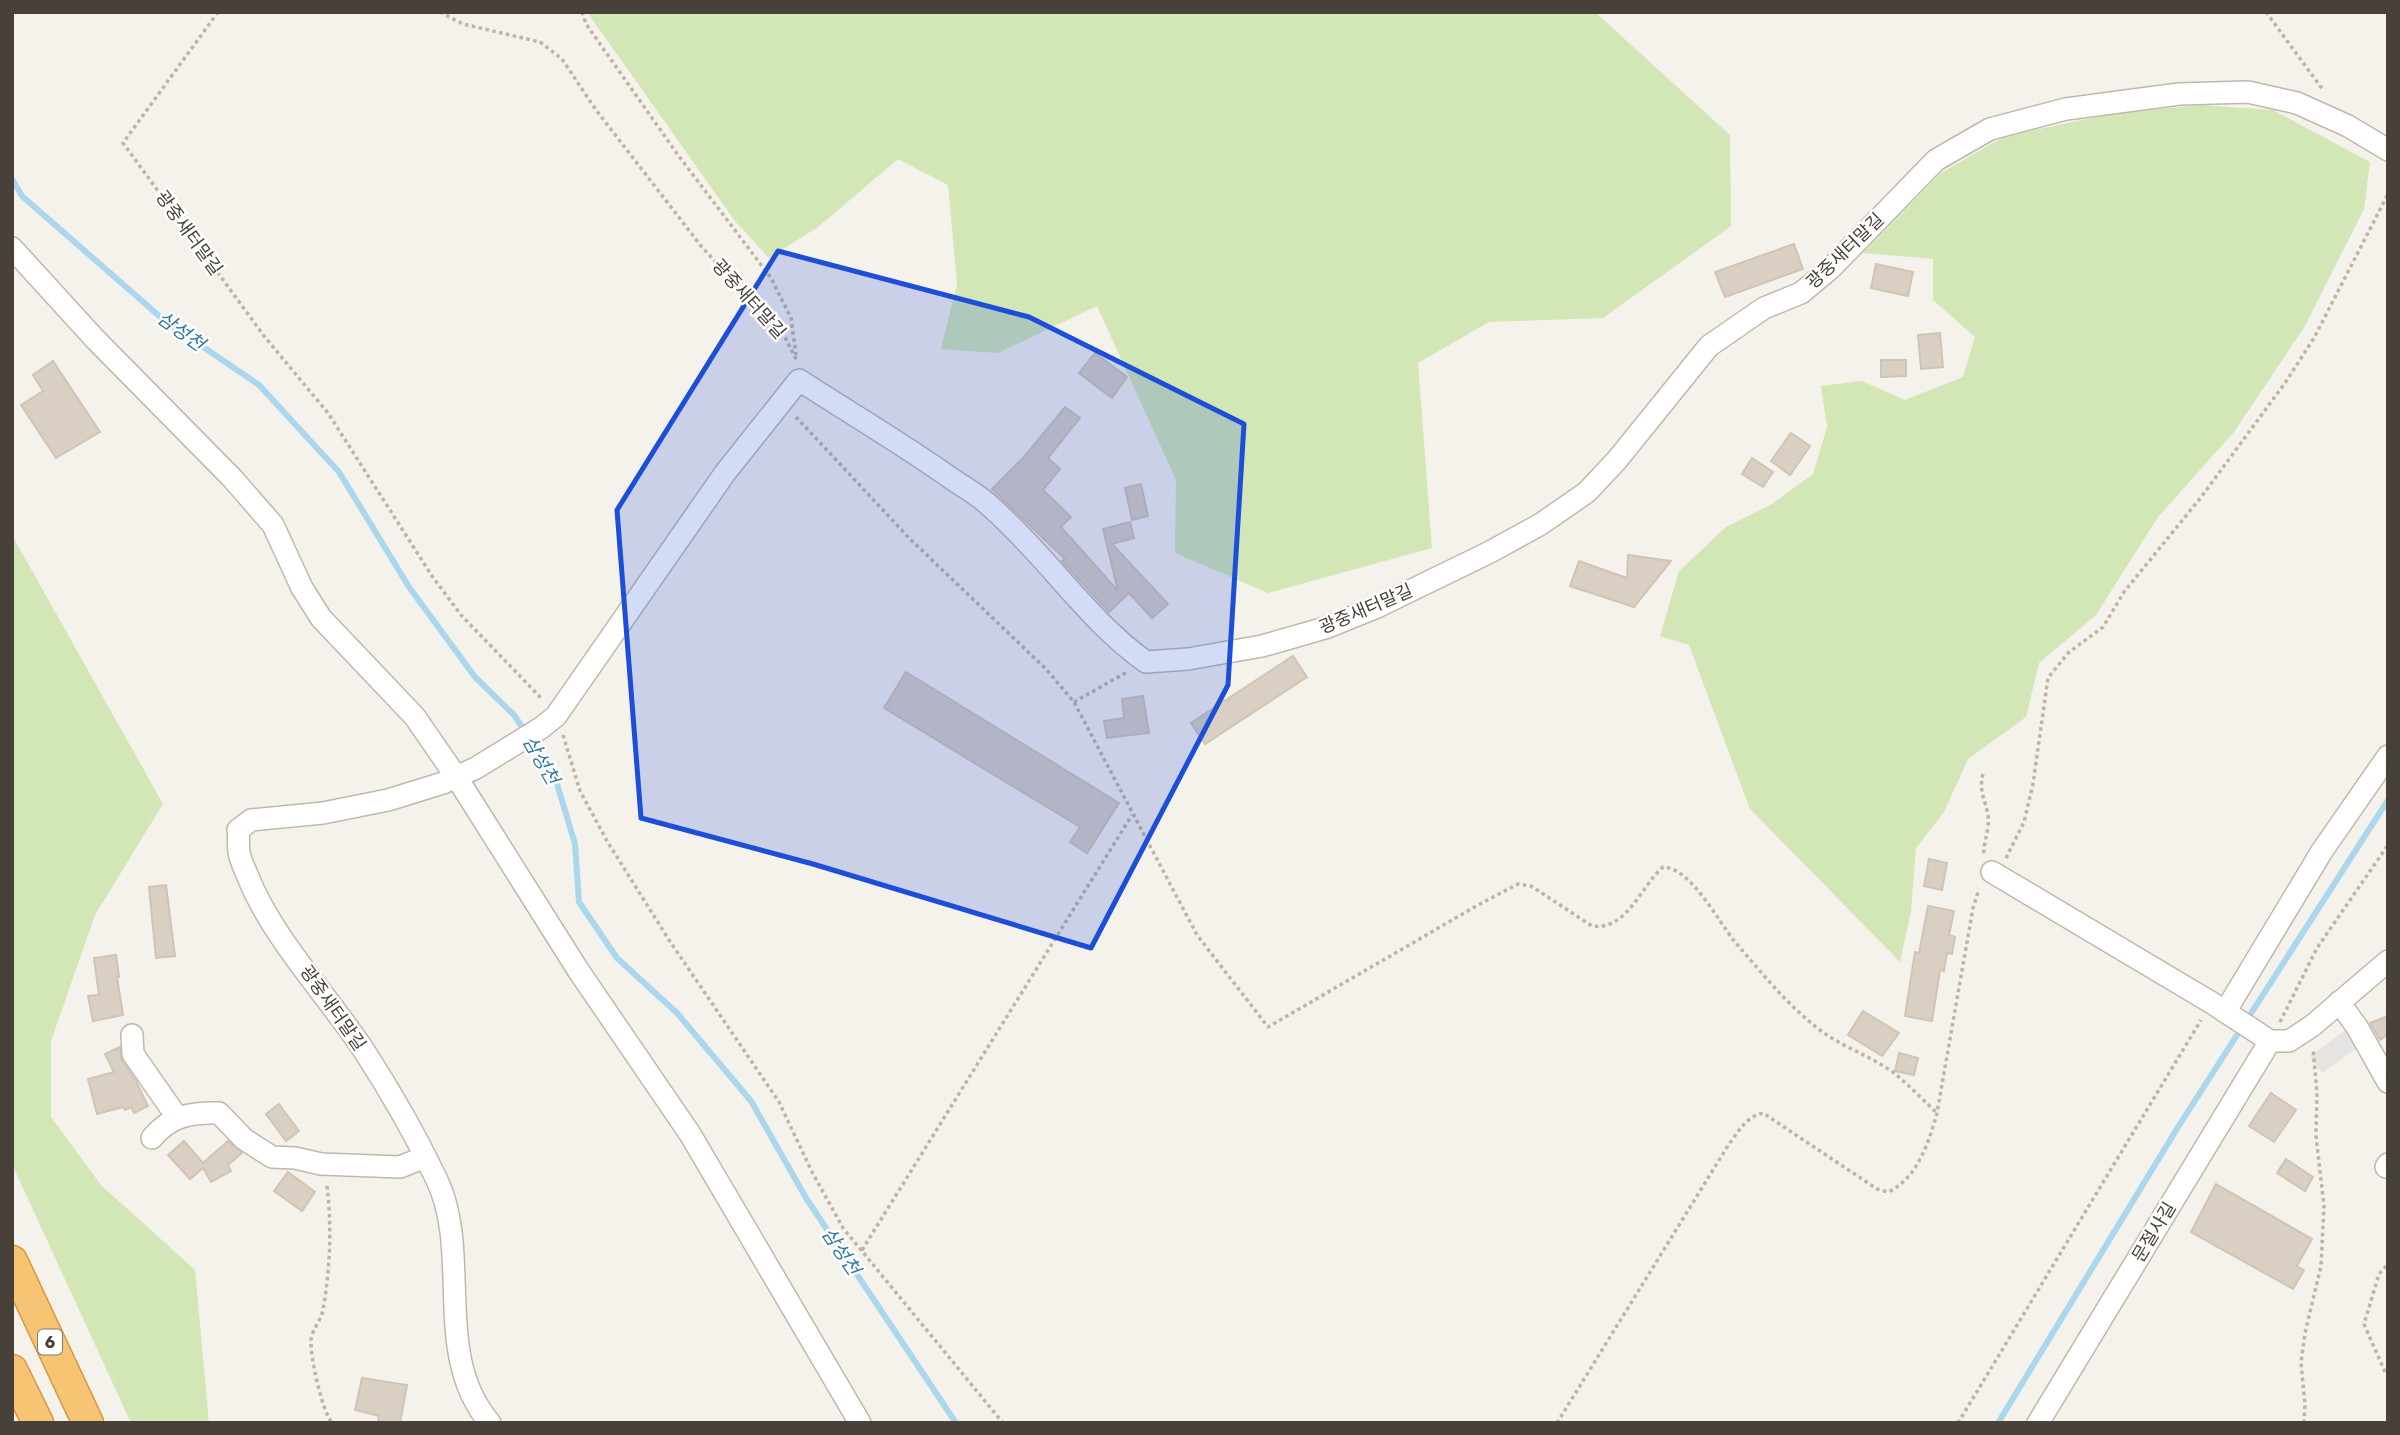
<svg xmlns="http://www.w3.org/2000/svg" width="2400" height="1435" font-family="Rubik,'Noto Sans KR',sans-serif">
<rect width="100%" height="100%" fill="#f5f1eb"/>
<path fill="#d3e7b6" d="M 587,12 L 1595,12 L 1730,135 L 1731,226 L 1603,318 L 1489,322 L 1418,363 L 1432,548 L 1268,593 L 1175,553 L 1176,480 L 1097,306 L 998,353 L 941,349 L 957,284 L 948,185 L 898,159 L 818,227 L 769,258 L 735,221 Z
M 2200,105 L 2273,110 L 2370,162 L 2364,209 L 2305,326 L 2234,432 L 2158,517 L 2096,615 L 2039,663 L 2026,717 L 1968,759 L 1944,812 L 1916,848 L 1911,911 L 1900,962 L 1750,809 L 1689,645 L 1660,636 L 1679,571 L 1726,527 L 1772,504 L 1813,474 L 1827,427 L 1821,386 L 1862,381 L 1905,400 L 1963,377 L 1975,337 L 1933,300 L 1933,259 L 1863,253 L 1941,173 L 2005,136 L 2116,113 Z
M 12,535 L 163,804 L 95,915 L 51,1041 L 51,1117 L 101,1185 L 195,1270 L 209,1423 L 131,1423 L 12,1164 Z"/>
<path fill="#e6e4e2" d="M 2350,1027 L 2363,1044 L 2322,1073 L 2310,1056 Z"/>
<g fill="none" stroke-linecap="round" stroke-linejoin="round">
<path stroke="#aad6ee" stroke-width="6" d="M 12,179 L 22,196 L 165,321 L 259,385 L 339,472 L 409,587 L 475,677 L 514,715 L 554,774 L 575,844 L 579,902 L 617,958 L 677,1013 L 751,1101 L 806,1198 L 956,1423
M 1998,1423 L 2178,1127 L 2388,800"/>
</g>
<path fill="#d9cfc3" stroke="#d0c4b4" stroke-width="2" d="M 1794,244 L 1803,269 L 1725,297 L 1715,272 Z
M 1876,264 L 1913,272 L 1908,296 L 1871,288 Z
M 1940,333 L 1943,367 L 1921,369 L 1918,335 Z
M 1095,353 L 1127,377 L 1112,398 L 1079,373 Z
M 1881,360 L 1906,360 L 1906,376 L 1881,377 Z
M 53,361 L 100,432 L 56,458 L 21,405 L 43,391 L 33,375 Z
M 1065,407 L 1080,418 L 1048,458 L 1060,469 L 1043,490 L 1071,517 L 1061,527 L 1118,591 L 1103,529 L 1130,522 L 1134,538 L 1112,544 L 1168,604 L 1152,618 L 1129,593 L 1109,612 L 1062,561 L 1065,559 L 992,489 L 1024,457 Z
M 1791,433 L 1810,446 L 1790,475 L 1771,461 Z
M 1752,458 L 1773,472 L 1763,487 L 1742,474 Z
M 1141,484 L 1148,516 L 1132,520 L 1125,488 Z
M 1628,555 L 1671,561 L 1634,607 L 1570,586 L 1579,561 L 1627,578 Z
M 1293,656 L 1307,677 L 1205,744 L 1191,723 Z
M 906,672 L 1119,803 L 1087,853 L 1070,842 L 1080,827 L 884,708 Z
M 1143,696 L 1149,733 L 1107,738 L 1104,721 L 1124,718 L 1122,699 Z
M 1929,859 L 1947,863 L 1942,890 L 1924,886 Z
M 166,885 L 175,956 L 156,958 L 149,887 Z
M 1928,906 L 1954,911 L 1949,935 L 1955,937 L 1952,954 L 1947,953 L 1944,971 L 1940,970 L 1932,1021 L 1905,1016 L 1915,952 L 1919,953 Z
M 116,955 L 119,977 L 117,977 L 123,1015 L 93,1021 L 88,996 L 99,995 L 94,958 Z
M 1863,1011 L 1899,1033 L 1882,1056 L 1848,1035 Z
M 2388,1016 L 2388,1034 L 2380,1040 L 2370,1023 Z
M 120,1047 L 122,1061 L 136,1081 L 148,1106 L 134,1113 L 131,1107 L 125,1110 L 123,1107 L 97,1114 L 88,1079 L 114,1072 L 105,1054 Z
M 1899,1053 L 1918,1058 L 1914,1075 L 1895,1071 Z
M 2271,1093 L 2296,1110 L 2274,1142 L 2249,1126 Z
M 279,1104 L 299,1131 L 286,1141 L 266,1114 Z
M 184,1141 L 203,1163 L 228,1141 L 242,1153 L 228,1165 L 231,1171 L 211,1182 L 203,1168 L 190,1179 L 168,1155 Z
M 2286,1159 L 2313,1177 L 2305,1191 L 2277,1173 Z
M 288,1172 L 315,1192 L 302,1211 L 274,1191 Z
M 2216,1184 L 2312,1239 L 2297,1266 L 2304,1270 L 2293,1289 L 2191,1232 Z
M 362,1378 L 407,1385 L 400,1423 L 378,1423 L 379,1416 L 355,1410 Z"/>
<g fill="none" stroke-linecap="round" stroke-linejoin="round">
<g stroke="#c0b8ad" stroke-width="24">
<path id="minor" d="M 12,248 L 95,339 L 233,479 L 273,525 L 302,588 L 321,618 L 415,717 L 457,778 L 578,970 L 690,1134 L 860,1423
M 1992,872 L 2212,1003 L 2270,1041 L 2289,1041 L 2312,1026 L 2388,961
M 2339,1002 L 2357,1027 L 2388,1082
M 2225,1012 L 2322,851 L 2388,756
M 132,1035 L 133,1054 L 177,1117
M 152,1138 C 170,1116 191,1112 219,1113 L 244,1139 L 272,1157 L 295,1158 L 321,1164 L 400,1167 L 425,1157
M 2386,1167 L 2388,1164
M 490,1423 C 431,1354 473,1253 436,1178 C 415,1134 389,1089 363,1049 C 326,994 272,937 248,877 C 245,869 240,860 239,852 C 238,845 239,837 238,830 L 251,820 L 323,813 L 388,800 L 443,783 L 476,768 L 541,728 L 556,716 L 725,473 L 799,380 C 850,413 903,444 952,479 C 965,488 980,496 991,507 C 1047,556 1086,619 1146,662 L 1188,659 L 1262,646 L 1325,628 L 1377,607 L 1490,552 L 1541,524 L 1587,492 L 1617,460 L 1709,346 L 1764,308 L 1801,293 L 1831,268 L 1936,160 L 1990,129 L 2066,109 L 2179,94 L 2248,92 L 2297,103 L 2348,126 L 2388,150
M 2038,1423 L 2270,1041"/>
</g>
<g stroke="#d79842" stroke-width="33">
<path id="highway" d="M 12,1261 L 88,1423
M 12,1370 L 38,1423"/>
</g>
<path stroke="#c1b39f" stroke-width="3.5" stroke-dasharray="3.5 3.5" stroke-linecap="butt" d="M 218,12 L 123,143 L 264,336 L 328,413 L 432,576 L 461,615 L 542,699
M 440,12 L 463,24 L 540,42 L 562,59 L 596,110 L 701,246 L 786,339 L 797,361
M 582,12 L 586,24 L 678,155 L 771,278 L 791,318 L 796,355
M 2266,12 L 2323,90
M 796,417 L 910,539 L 1046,669 L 1074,702 L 1197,935 L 1268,1027 L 1478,905 L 1518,884 L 1531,886 L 1592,926 C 1627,931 1641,886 1663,867 C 1691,868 1718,921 1735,942 C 1762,973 1787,1005 1820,1030 C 1842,1047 1871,1056 1894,1073 C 1909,1085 1923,1100 1937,1113
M 1074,702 L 1127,672
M 563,735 L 580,791 L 607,841 L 669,940 L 779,1102 L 812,1172 L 843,1228 L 1003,1423
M 1983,774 C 1977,796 1991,807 1988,826 C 1987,837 1983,845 1984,856
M 2006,858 L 2024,822 L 2033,784 L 2048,678 L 2068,653 L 2103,627 L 2124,592 L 2202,496 L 2285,383 L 2314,338 L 2388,194
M 2280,1022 L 2317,948 L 2388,845
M 327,1186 C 332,1226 330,1270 323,1310 C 321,1320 312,1330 311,1340 C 310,1356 322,1411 332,1423
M 862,1250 L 1132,815
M 2385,1372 L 2364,1324 L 2379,1274 L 2388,1264
M 1557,1423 L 1729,1144 C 1739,1131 1746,1117 1763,1113 L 1877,1189 L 1888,1192 C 1917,1179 1929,1142 1937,1113 L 1973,908 L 1979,889
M 1958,1423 L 2201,1020
M 2304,1423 L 2305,1405 L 2301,1363 L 2305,1333 L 2321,1266 L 2324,1206 L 2316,1136 L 2317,1093 L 2313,1049"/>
<use href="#minor" stroke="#fff" stroke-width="21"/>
<use href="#highway" stroke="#f7c473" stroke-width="30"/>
</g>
<path fill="#1d4ed8" fill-opacity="0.2" stroke="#1d4ed8" stroke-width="5" stroke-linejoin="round" d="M 778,251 L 1029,317 L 1244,424 L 1228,685 L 1091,948 L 813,864 L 641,818 L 617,510 Z"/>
<g text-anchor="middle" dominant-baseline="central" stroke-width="5" stroke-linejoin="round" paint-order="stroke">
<rect fill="#fff" stroke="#7f7a74" stroke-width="2" x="38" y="1329.5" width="24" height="25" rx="5"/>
<g font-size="16" font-weight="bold" fill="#484139">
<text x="50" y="1342">6</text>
</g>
<g font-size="18" fill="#484139" stroke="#fff">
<text transform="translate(189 233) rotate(54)">광중새터말길</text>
<text transform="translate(1845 251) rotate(-44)">광중새터말길</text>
<text transform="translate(749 299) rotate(48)">광중새터말길</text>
<text transform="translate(1366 609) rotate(-23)">광중새터말길</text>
<text transform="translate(333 1008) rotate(55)">광중새터말길</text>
<text transform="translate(2154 1232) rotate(-59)">문절사길</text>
</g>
<g font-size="19" font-style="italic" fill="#3178a1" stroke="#fff">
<text transform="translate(181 331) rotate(36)">삼성천</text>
<text transform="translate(541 760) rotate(60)">삼성천</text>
<text transform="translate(841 1251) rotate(56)">삼성천</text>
</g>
</g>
<rect width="2400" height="1435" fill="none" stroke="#484139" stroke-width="28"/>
</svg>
